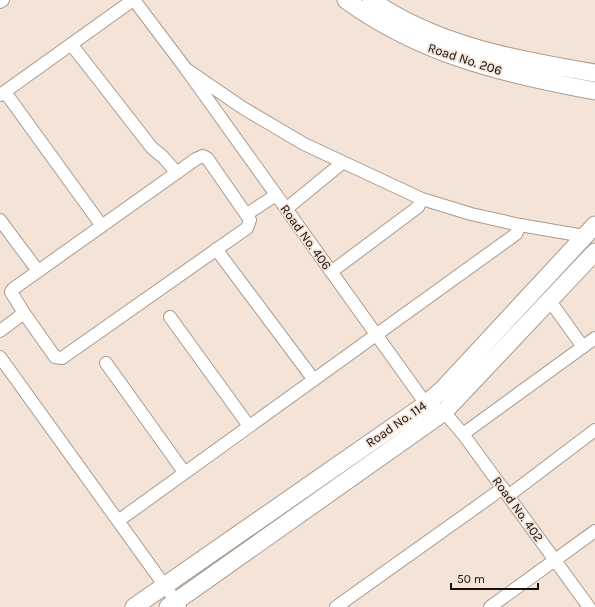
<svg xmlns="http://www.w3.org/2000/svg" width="595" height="607" font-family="Karla,sans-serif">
<rect width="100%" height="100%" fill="#f4e3d7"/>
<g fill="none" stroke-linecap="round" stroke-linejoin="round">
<g stroke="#aa9a8f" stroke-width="14">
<path id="street" d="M 134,0 L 186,69 L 243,108 L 304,144 L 422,199 L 471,214 L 520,225 L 584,236
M 0,2 L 3,0
M 71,44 L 152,148 L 163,157 L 177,173
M 186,69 L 426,404 L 444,412 L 463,434 L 589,607
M 5,92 L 102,226
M 0,95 L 133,0
M 286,209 L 342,163
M 247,214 L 276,195
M 0,220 L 38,271
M 216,249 L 314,380
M 331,272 L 418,207 L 422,199
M 550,301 L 583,347
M 170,317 L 249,426
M 0,331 L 24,313 L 11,292 L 13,289 L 196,159 L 203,156 L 207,158 L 250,220 L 247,228 L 62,358 L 55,357 L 24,313
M 0,357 L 180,607
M 106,363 L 184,472
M 463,434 L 595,338
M 508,496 L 595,430
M 118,521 L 516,234 L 520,225
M 336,607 L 503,488
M 490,607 L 595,531"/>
</g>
<g stroke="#aa9a8f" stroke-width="19">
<path id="secondary" d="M 346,0 C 422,55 504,74 595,91
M 371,0 C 437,46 518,60 595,73
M 134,607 L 426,404 L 442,390 L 595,225
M 168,607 L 444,412 L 595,252"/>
</g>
<use href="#street" stroke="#fff" stroke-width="12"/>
<use href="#secondary" stroke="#fff" stroke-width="17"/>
</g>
<g text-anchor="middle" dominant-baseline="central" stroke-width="3.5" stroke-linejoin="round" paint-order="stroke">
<g font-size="13" fill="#16100c" stroke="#f4e3d7">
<text transform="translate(465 59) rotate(18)">Road No. 206</text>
<text transform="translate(306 237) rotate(54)">Road No. 406</text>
<text transform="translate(396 424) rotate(-35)">Road No. 114</text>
<text transform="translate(518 509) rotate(54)">Road No. 402</text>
</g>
</g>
<path d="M451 583v6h87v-6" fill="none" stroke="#16100c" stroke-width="2"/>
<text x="457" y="583" font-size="12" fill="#16100c" stroke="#f4e3d7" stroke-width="3" paint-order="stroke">50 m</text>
</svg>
